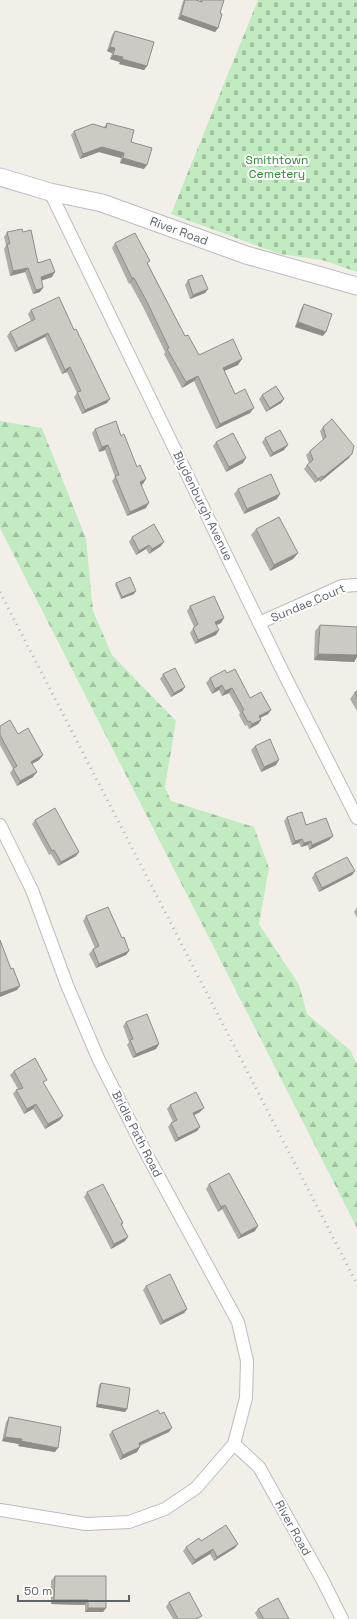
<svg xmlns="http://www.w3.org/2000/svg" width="357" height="1619" font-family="'Space Grotesk',sans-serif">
<defs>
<pattern id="forest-firs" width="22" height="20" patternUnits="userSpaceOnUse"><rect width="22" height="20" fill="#c2ebc2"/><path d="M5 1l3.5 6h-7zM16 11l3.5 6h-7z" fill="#a1c2a1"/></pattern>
<pattern id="cemetery-stones" width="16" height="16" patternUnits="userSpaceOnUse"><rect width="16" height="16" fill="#c2ebc2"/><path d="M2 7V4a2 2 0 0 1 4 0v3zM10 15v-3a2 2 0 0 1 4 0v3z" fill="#a1c2a1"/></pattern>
</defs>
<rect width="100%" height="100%" fill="#f1efe7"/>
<path fill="url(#forest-firs)" d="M 0,421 L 42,428 L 86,539 L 93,611 L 112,655 L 176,721 L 165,787 L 171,801 L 254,827 L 269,868 L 259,924 L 299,985 L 307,1014 L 350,1050 L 357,1064 L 357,1228 L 0,528 Z"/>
<path fill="url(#cemetery-stones)" d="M 258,0 L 357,0 L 357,272 L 322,260 L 280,254 L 171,214 Z"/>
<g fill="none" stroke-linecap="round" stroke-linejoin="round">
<g stroke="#b9bdc1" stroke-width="14">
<path id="street" d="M 50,192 L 281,668 L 357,818
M 259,623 L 342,586 L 357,585
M 0,825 L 32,890 L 67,985 L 98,1058 L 147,1155 L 238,1322 L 247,1361 L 246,1398 L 234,1444 L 196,1488 L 165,1509 L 129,1522 L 86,1524 L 0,1510
M 234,1444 L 259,1467 L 322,1579 L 342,1619"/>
</g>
<g stroke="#babec3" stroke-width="19">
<path id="secondary" d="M 0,177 L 50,192 L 102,203 L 246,255 L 357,286"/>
</g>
<use href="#street" stroke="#fff" stroke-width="12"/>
<use href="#secondary" stroke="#fff" stroke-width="17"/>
<path stroke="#b6b7b8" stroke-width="3" stroke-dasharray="1 5" stroke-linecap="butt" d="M 0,592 L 357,1284"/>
</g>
<path fill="#b0aea9" d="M 184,0 L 196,0 L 200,1 L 200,0 L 224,0 L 220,13 L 218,28 L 215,32 L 178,19 L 183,1 Z
M 115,31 L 147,66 L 144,70 L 119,64 L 120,62 L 110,59 L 112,53 L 107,51 L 112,35 Z
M 107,123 L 131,142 L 144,169 L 120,163 L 121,158 L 99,152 L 80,159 L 71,135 L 74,131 L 104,127 Z
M 7,232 L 23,232 L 38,263 L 52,277 L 42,280 L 40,292 L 33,294 L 25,272 L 10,276 L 4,249 L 6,245 L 4,237 Z
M 115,243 L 148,264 L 185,336 L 199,355 L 238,365 L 224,371 L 235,394 L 250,413 L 216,429 L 194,381 L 182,388 L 164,354 L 165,352 L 143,307 L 130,283 L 129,284 L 112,248 Z
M 188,280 L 208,289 L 205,293 L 190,299 L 185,285 Z
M 304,304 L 323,336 L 295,327 L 301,309 Z
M 31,310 L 107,403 L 82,414 L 74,397 L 77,393 L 67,372 L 62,374 L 45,337 L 15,352 L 7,336 L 10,332 L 31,321 L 28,314 Z
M 262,395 L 284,399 L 281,403 L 266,412 L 259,399 Z
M 323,427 L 349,458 L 320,482 L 319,480 L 315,483 L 304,469 L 307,465 L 309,463 L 306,455 L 310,451 L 323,440 L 320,431 Z
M 95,429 L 121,436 L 143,484 L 141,485 L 146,508 L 127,516 L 112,481 L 115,477 L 105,450 L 99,452 L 92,433 Z
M 265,438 L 284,450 L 270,457 L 262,442 Z
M 216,442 L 243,463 L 226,472 L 213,446 Z
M 238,489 L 277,499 L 244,514 L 234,494 Z
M 256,529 L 298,553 L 293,559 L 270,571 L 251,535 Z
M 132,537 L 161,546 L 149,554 L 146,549 L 136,555 L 129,542 Z
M 116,583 L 134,594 L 121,599 L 115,585 Z
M 190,606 L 221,623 L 216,625 L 219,630 L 216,635 L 195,644 L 190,633 L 194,627 L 187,611 Z
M 320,625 L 357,655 L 357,657 L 354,662 L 314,660 L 315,631 Z
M 227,673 L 250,698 L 271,710 L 268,714 L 260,718 L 261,720 L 258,724 L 249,729 L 247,725 L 245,726 L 239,715 L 240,713 L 229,693 L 222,696 L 219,690 L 212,694 L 206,683 L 210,678 Z
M 163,674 L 185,687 L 182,691 L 171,697 L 160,679 Z
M 357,691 L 357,711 L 350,699 L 355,692 Z
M 0,726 L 18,734 L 43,755 L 39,760 L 32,764 L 33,777 L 17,786 L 10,773 L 13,769 L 0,745 Z
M 255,746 L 276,765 L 261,772 L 251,750 Z
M 287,817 L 306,825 L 333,836 L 329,840 L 309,850 L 308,845 L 301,847 L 299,843 L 292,845 L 284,821 Z
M 35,820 L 76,856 L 58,866 L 51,854 L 49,855 L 32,824 Z
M 355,871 L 352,875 L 319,892 L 312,878 L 315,873 Z
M 357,907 L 357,918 L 354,912 Z
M 86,916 L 122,938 L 129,951 L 126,955 L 96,968 L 89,954 L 93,949 L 95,948 L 83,921 Z
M 126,1022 L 159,1044 L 156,1049 L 133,1058 L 127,1045 L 129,1042 L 123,1026 Z
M 14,1071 L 44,1084 L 60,1120 L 45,1129 L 33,1109 L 24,1114 L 13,1094 L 16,1090 L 18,1089 L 10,1075 Z
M 170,1105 L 200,1112 L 194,1115 L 200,1127 L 197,1131 L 175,1142 L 168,1127 L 171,1123 L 173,1122 L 167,1109 Z
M 209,1184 L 255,1231 L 238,1239 L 222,1209 L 218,1212 L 206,1189 Z
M 87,1192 L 123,1223 L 122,1225 L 125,1241 L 111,1249 L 84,1197 Z
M 146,1286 L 187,1309 L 184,1313 L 160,1325 L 143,1290 Z
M 101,1383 L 127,1409 L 125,1412 L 96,1407 L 99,1385 Z
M 9,1417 L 55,1452 L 18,1446 L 19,1444 L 2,1441 L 6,1422 Z
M 112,1431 L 169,1432 L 140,1446 L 137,1452 L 120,1460 L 109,1435 Z
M 186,1547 L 235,1548 L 214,1561 L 210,1554 L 192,1565 L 183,1551 Z
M 55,1576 L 106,1608 L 103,1612 L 85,1612 L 85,1605 L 51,1604 L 51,1581 Z
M 169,1602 L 199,1619 L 173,1619 L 166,1607 Z
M 258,1609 L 289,1619 L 258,1619 L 255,1613 Z"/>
<path fill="#908d89" d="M 181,15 L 218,28 L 215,32 L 178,19 Z
M 110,47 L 115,48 L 112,53 L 107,51 Z
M 113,55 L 123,57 L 120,62 L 110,59 Z
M 122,59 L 147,66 L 144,70 L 119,64 Z
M 102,147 L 124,153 L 121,158 L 99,152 L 80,159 L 83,154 Z
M 123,158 L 147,165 L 144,169 L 120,163 Z
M 28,268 L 25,272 L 10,276 L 13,271 Z
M 55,272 L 52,277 L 38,282 L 41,277 Z
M 132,278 L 134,278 L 130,283 L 129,284 Z
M 43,288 L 40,292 L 33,294 L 36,290 Z
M 208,289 L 205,293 L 190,299 L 193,295 Z
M 298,322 L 326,332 L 323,336 L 295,327 Z
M 48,333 L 45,337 L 15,352 L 18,348 Z
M 242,359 L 238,365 L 219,373 L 223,368 Z
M 70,367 L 67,372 L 62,374 L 65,370 Z
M 198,376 L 194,381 L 182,388 L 186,382 Z
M 110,399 L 107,403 L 82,414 L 85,410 Z
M 284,399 L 281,403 L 266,412 L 270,408 Z
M 254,408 L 250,413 L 216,429 L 220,424 Z
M 108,445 L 105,450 L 99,452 L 102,447 Z
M 288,445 L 284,450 L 270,457 L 273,453 Z
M 352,454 L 349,458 L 320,482 L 323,477 Z
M 246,458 L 243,463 L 226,472 L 229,467 Z
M 322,476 L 319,480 L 315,483 L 318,479 Z
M 146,479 L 143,484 L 137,487 L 140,482 Z
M 280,494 L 277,499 L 244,514 L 247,509 Z
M 149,503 L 146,508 L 127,516 L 130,512 Z
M 164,542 L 161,546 L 149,554 L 152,549 Z
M 149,545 L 146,549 L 136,555 L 139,551 Z
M 298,553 L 293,559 L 270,571 L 274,565 Z
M 136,591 L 134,594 L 121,599 L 122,597 Z
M 224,618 L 221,623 L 212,627 L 215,622 Z
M 219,630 L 216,635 L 195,644 L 198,640 Z
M 318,654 L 357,655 L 357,657 L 354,662 L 314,660 Z
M 222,685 L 219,690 L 212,694 L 215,689 Z
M 185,687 L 182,691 L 171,697 L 174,693 Z
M 232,688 L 229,693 L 222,696 L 225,691 Z
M 271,710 L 268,714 L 256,720 L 259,716 Z
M 261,720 L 258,724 L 249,729 L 252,724 Z
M 43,755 L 39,760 L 28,766 L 31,762 Z
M 279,760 L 276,765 L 261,772 L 264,767 Z
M 37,772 L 33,777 L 17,786 L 20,781 Z
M 333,836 L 329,840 L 309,850 L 312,845 Z
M 302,839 L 299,843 L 292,845 L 295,841 Z
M 311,841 L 308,845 L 301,847 L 304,843 Z
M 79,852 L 76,856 L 58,866 L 61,862 Z
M 355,871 L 352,875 L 319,892 L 322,888 Z
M 129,951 L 126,955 L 96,968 L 99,964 Z
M 20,986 L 17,990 L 0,997 L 0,993 Z
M 159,1044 L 156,1049 L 133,1058 L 136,1054 Z
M 36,1104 L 33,1109 L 24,1114 L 27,1109 Z
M 204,1108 L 200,1112 L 190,1117 L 193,1113 Z
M 63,1116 L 60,1120 L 45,1129 L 48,1124 Z
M 200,1127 L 197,1131 L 175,1142 L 178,1138 Z
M 225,1205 L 222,1209 L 218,1212 L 221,1207 Z
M 258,1226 L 255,1231 L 238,1239 L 241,1235 Z
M 128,1237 L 125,1241 L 111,1249 L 114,1244 Z
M 187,1309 L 184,1313 L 160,1325 L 163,1321 Z
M 97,1404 L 127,1409 L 125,1412 L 96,1407 Z
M 172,1428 L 169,1432 L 135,1447 L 139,1443 Z
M 5,1437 L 22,1439 L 19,1444 L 2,1441 Z
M 21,1441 L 58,1448 L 55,1452 L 18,1446 Z
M 140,1447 L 137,1452 L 120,1460 L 123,1455 Z
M 238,1544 L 235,1548 L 214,1561 L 217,1557 Z
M 213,1549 L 210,1554 L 192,1565 L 195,1560 Z
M 54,1600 L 88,1600 L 85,1605 L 51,1604 Z
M 88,1608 L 106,1608 L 103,1612 L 85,1612 Z"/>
<path fill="#cdcac4" stroke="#908d89" d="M 185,0 L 196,0 L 202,2 L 202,0 L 224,0 L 220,13 L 222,14 L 218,28 L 181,15 Z
M 115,31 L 154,42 L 147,66 L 122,59 L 123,57 L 113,55 L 115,48 L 110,47 Z
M 107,123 L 134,130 L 131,142 L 152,148 L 147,165 L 123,158 L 124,153 L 102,147 L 83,154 L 74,131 L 93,124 L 106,128 Z
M 22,229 L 23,232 L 31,230 L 38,263 L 50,259 L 55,272 L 41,277 L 43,288 L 36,290 L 28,268 L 13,271 L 7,244 L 10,244 L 7,232 Z
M 135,233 L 150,261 L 147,263 L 185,336 L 188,335 L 199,355 L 233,339 L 242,359 L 223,368 L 235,394 L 245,389 L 254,408 L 220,424 L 198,376 L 186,382 L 167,349 L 169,348 L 147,302 L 134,278 L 132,278 L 115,243 Z
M 202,275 L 208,289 L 193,295 L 188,280 Z
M 59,297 L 74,330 L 76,329 L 110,399 L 85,410 L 77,392 L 81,391 L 70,367 L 65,370 L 48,333 L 18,348 L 10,332 L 35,319 L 31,310 Z
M 304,304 L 332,314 L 326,332 L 298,322 Z
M 276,386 L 284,399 L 270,408 L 262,395 Z
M 332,419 L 354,446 L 352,454 L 323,477 L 322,476 L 318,479 L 307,465 L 313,460 L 310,451 L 326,437 L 323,427 Z
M 116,421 L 121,436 L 124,434 L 137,467 L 140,465 L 146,479 L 140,482 L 149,503 L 130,512 L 115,476 L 119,475 L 108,445 L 102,447 L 95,429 Z
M 280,430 L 288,445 L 273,453 L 265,438 Z
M 233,433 L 246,458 L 229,467 L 216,442 Z
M 271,474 L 280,494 L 247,509 L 238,489 Z
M 279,517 L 298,553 L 274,565 L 256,529 Z
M 154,524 L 164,542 L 152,549 L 149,545 L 139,551 L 132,537 Z
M 130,577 L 136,591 L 122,597 L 116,583 Z
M 214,596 L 224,618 L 215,622 L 219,630 L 198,640 L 193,628 L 198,624 L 190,606 Z
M 320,625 L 357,627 L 357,655 L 318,654 Z
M 175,668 L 185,687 L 174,693 L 163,674 Z
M 235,669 L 250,698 L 261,692 L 271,710 L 259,716 L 261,720 L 252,724 L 250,721 L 248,722 L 242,711 L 244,710 L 232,688 L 225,691 L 222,685 L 215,689 L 210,678 L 225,670 L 227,673 Z
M 357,691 L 357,697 L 355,692 Z
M 10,720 L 18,734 L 28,728 L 43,755 L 31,762 L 37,772 L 20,781 L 13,769 L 17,766 L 0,735 L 0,726 Z
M 270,739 L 279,760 L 264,767 L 255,746 Z
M 55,808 L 79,852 L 61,862 L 54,850 L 52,851 L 35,820 Z
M 302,812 L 306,825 L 326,818 L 333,836 L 312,845 L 311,841 L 304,843 L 302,839 L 295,841 L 287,817 Z
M 347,857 L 355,871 L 322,888 L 315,873 Z
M 108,907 L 122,938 L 124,937 L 129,951 L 99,964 L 93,949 L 99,946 L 86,916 Z
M 0,940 L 11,969 L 13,968 L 20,986 L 0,993 Z
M 147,1014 L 159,1044 L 136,1054 L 130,1040 L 133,1039 L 126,1022 Z
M 35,1058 L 47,1080 L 43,1082 L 63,1116 L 48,1124 L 36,1104 L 27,1109 L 16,1090 L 23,1088 L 14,1071 Z
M 196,1092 L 204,1108 L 193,1113 L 200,1127 L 178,1138 L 171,1123 L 177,1120 L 170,1105 Z
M 229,1173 L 258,1226 L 241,1235 L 225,1205 L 221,1207 L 209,1184 Z
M 103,1184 L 123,1223 L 121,1224 L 128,1237 L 114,1244 L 87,1192 Z
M 170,1274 L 187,1309 L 163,1321 L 146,1286 Z
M 101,1383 L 130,1388 L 127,1409 L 97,1404 Z
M 158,1410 L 160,1414 L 164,1412 L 172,1428 L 139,1443 L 140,1447 L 123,1455 L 112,1431 Z
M 9,1417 L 61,1427 L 58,1448 L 21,1441 L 22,1439 L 5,1437 Z
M 226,1525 L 238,1544 L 217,1557 L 213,1549 L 195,1560 L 186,1547 L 199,1538 L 201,1541 Z
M 55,1576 L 106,1576 L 106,1608 L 88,1608 L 88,1600 L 54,1600 Z
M 189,1592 L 202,1616 L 195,1619 L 178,1619 L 169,1602 Z
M 278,1598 L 289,1619 L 264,1619 L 258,1609 Z"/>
<g text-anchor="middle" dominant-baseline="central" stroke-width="4" stroke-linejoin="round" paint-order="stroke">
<g font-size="12" fill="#2e8731" stroke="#fff">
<text x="277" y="160">Smithtown<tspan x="277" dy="14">Cemetery</tspan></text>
</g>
<g font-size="12" fill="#5e6368" stroke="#fff">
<text transform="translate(179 231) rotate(20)">River Road</text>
<text transform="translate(203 506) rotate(64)">Blydenburgh Avenue</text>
<text transform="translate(308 603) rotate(-23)">Sundae Court</text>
<text transform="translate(137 1134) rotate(63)">Bridle Path Road</text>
<text transform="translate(293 1528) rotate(61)">River Road</text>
</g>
</g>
<path d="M18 1595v6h111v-6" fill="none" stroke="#5e6368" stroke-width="2"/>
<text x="24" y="1595" font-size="12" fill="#5e6368" stroke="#ffffff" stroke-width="3" paint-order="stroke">50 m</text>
</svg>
